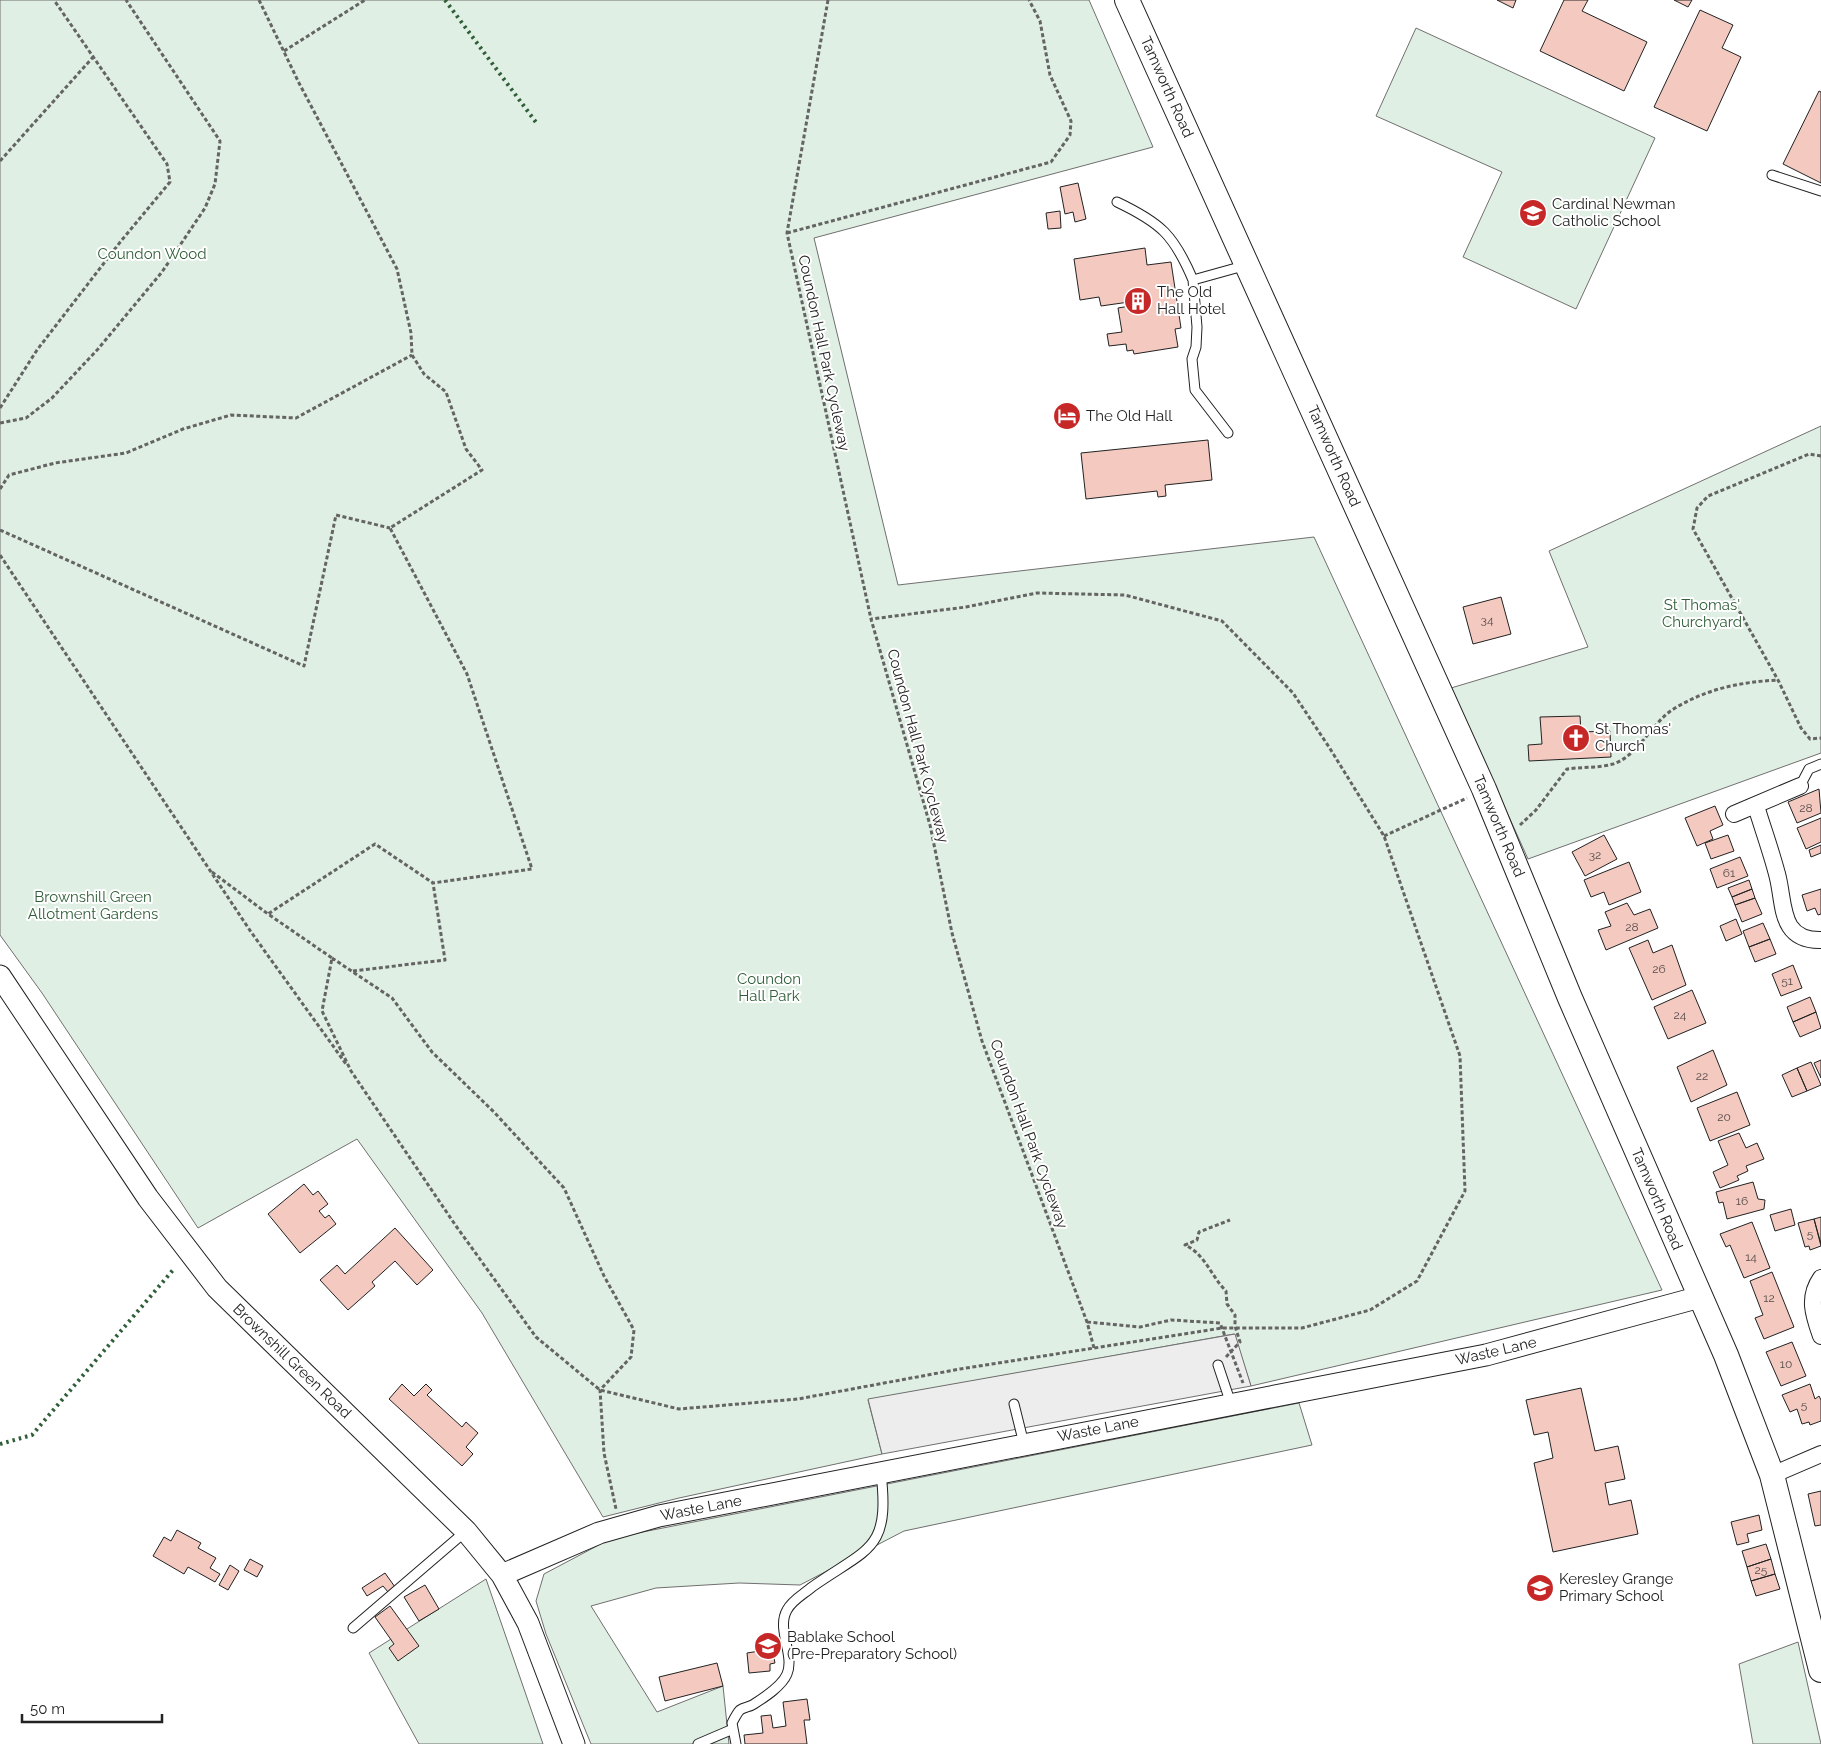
<svg xmlns="http://www.w3.org/2000/svg" width="1821" height="1744" font-family="Raleway,sans-serif">
<rect width="100%" height="100%" fill="#fff"/>
<path fill="#e0efe3" stroke="#6f6f6f" d="M 0,0 L 1089,0 L 1153,147 L 814,238 L 898,585 L 1314,537 L 1662,1290 L 1251,1386 L 1234,1334 L 868,1400 L 882,1454 L 679,1498 L 603,1517 L 482,1313 L 357,1139 L 198,1228 L 42,993 L 0,935 Z
M 1416,28 L 1655,138 L 1576,309 L 1463,257 L 1502,172 L 1376,116 Z
M 1821,426 L 1821,753 L 1528,859 L 1451,688 L 1588,647 L 1549,551 Z
M 1299,1403 L 1312,1445 L 904,1531 L 800,1585 L 739,1583 L 656,1588 L 591,1606 L 657,1712 L 723,1686 L 729,1744 L 591,1744 L 546,1634 L 536,1601 L 544,1574 L 612,1538 Z
M 486,1579 L 543,1744 L 419,1744 L 369,1653 Z
M 1798,1642 L 1821,1744 L 1753,1744 L 1739,1664 Z"/>
<path fill="#ededed" stroke="#6f6f6f" d="M 1235,1334 L 1251,1386 L 882,1454 L 868,1399 Z"/>
<path fill="#f3c9c0" stroke="#222" d="M 1497,0 L 1516,0 L 1513,8 Z
M 1564,0 L 1588,0 L 1582,11 L 1647,42 L 1624,91 L 1540,51 Z
M 1674,0 L 1692,0 L 1688,7 Z
M 1700,10 L 1733,25 L 1722,48 L 1741,57 L 1707,131 L 1654,107 Z
M 1819,91 L 1821,92 L 1821,183 L 1783,164 Z
M 1078,183 L 1086,219 L 1075,222 L 1073,212 L 1065,214 L 1060,187 Z
M 1060,211 L 1061,228 L 1048,229 L 1046,213 Z
M 1145,248 L 1147,265 L 1171,262 L 1181,328 L 1175,329 L 1178,347 L 1134,354 L 1133,350 L 1127,351 L 1126,344 L 1109,346 L 1107,334 L 1122,332 L 1118,308 L 1130,306 L 1129,302 L 1101,306 L 1099,297 L 1080,300 L 1074,259 Z
M 1208,440 L 1212,480 L 1165,485 L 1166,496 L 1158,497 L 1157,491 L 1086,499 L 1081,453 Z
M 1501,597 L 1511,634 L 1473,644 L 1463,607 Z
M 1580,716 L 1581,732 L 1610,731 L 1611,757 L 1529,761 L 1528,745 L 1542,744 L 1540,717 Z
M 1819,789 L 1821,813 L 1797,823 L 1788,802 Z
M 1715,806 L 1723,825 L 1710,831 L 1713,839 L 1697,846 L 1685,818 Z
M 1821,818 L 1821,842 L 1806,849 L 1797,828 Z
M 1604,835 L 1617,859 L 1585,876 L 1572,852 Z
M 1728,835 L 1734,851 L 1711,859 L 1705,843 Z
M 1821,845 L 1821,853 L 1811,857 L 1809,850 Z
M 1740,857 L 1748,876 L 1717,888 L 1710,869 Z
M 1629,862 L 1641,892 L 1609,905 L 1604,892 L 1591,897 L 1584,880 Z
M 1749,880 L 1752,889 L 1732,897 L 1728,888 Z
M 1752,889 L 1755,898 L 1735,905 L 1732,897 Z
M 1821,889 L 1821,914 L 1818,915 L 1815,908 L 1807,911 L 1802,895 Z
M 1755,898 L 1762,914 L 1742,922 L 1735,905 Z
M 1627,903 L 1634,915 L 1650,909 L 1658,928 L 1606,950 L 1598,930 L 1611,926 L 1605,912 Z
M 1736,919 L 1742,934 L 1726,941 L 1720,926 Z
M 1763,923 L 1770,939 L 1749,947 L 1743,931 Z
M 1770,939 L 1776,954 L 1755,962 L 1749,947 Z
M 1648,940 L 1653,953 L 1672,945 L 1686,985 L 1652,1000 L 1629,948 Z
M 1793,965 L 1802,988 L 1781,996 L 1772,974 Z
M 1692,990 L 1706,1023 L 1668,1039 L 1654,1007 Z
M 1810,997 L 1816,1012 L 1793,1022 L 1787,1007 Z
M 1816,1012 L 1821,1028 L 1800,1037 L 1793,1022 Z
M 1713,1050 L 1727,1085 L 1691,1102 L 1677,1067 Z
M 1821,1060 L 1821,1078 L 1814,1063 Z
M 1811,1062 L 1821,1085 L 1807,1091 L 1797,1068 Z
M 1797,1068 L 1807,1091 L 1792,1097 L 1782,1075 Z
M 1737,1092 L 1750,1125 L 1710,1141 L 1697,1108 Z
M 1739,1133 L 1746,1148 L 1757,1143 L 1764,1159 L 1746,1166 L 1748,1171 L 1737,1176 L 1739,1180 L 1720,1188 L 1713,1172 L 1728,1165 L 1718,1141 Z
M 1753,1182 L 1758,1199 L 1765,1200 L 1764,1209 L 1727,1219 L 1723,1202 L 1719,1203 L 1716,1192 Z
M 304,1184 L 313,1195 L 318,1191 L 328,1204 L 319,1211 L 325,1218 L 329,1215 L 336,1224 L 300,1253 L 268,1214 Z
M 1791,1209 L 1795,1225 L 1775,1231 L 1770,1215 Z
M 1821,1217 L 1821,1244 L 1814,1219 Z
M 1814,1219 L 1821,1246 L 1810,1250 L 1809,1246 L 1805,1247 L 1798,1223 Z
M 1752,1222 L 1770,1268 L 1744,1278 L 1730,1245 L 1726,1247 L 1720,1234 Z
M 395,1228 L 433,1270 L 417,1285 L 395,1261 L 372,1282 L 375,1286 L 348,1310 L 320,1280 L 337,1265 L 345,1274 Z
M 1772,1272 L 1794,1327 L 1764,1339 L 1755,1318 L 1763,1315 L 1750,1281 Z
M 1792,1342 L 1806,1376 L 1781,1386 L 1766,1352 Z
M 402,1384 L 414,1396 L 426,1384 L 432,1390 L 427,1395 L 462,1427 L 466,1422 L 478,1433 L 466,1447 L 473,1454 L 462,1466 L 389,1399 Z
M 1810,1384 L 1815,1399 L 1819,1396 L 1821,1400 L 1821,1421 L 1810,1425 L 1809,1422 L 1802,1424 L 1797,1409 L 1790,1412 L 1782,1395 Z
M 1581,1388 L 1595,1451 L 1618,1446 L 1625,1479 L 1605,1483 L 1609,1505 L 1631,1500 L 1638,1534 L 1553,1552 L 1534,1463 L 1553,1458 L 1548,1432 L 1534,1435 L 1526,1400 Z
M 1821,1491 L 1821,1525 L 1815,1526 L 1808,1494 Z
M 1759,1515 L 1762,1530 L 1747,1534 L 1749,1542 L 1737,1545 L 1731,1522 Z
M 177,1530 L 201,1543 L 198,1548 L 216,1558 L 210,1568 L 220,1574 L 215,1582 L 188,1567 L 184,1574 L 153,1556 L 164,1537 L 171,1541 Z
M 1766,1544 L 1771,1559 L 1747,1567 L 1742,1551 Z
M 250,1559 L 263,1566 L 257,1577 L 244,1570 Z
M 1771,1559 L 1775,1574 L 1751,1581 L 1747,1567 Z
M 230,1565 L 239,1571 L 228,1590 L 219,1585 Z
M 385,1573 L 395,1587 L 388,1592 L 383,1586 L 367,1596 L 362,1588 Z
M 1775,1574 L 1780,1589 L 1756,1596 L 1751,1581 Z
M 425,1585 L 439,1609 L 419,1621 L 404,1597 Z
M 390,1606 L 419,1646 L 398,1661 L 389,1648 L 394,1644 L 375,1617 Z
M 772,1649 L 775,1663 L 770,1664 L 770,1671 L 749,1673 L 747,1653 Z
M 717,1663 L 723,1686 L 665,1701 L 659,1677 Z
M 807,1699 L 810,1720 L 804,1720 L 807,1744 L 745,1744 L 744,1735 L 763,1733 L 761,1716 L 771,1715 L 773,1728 L 786,1726 L 783,1702 Z"/>
<g fill="none" stroke-linecap="round" stroke-linejoin="round">
<g stroke="#222" stroke-width="11">
<path id="service" d="M 1772,175 L 1821,191
M 1117,202 C 1161,223 1174,235 1193,280
M 1228,433 L 1195,390 L 1192,359 L 1196,347 L 1197,327 L 1193,280 L 1247,265
M 1800,786 L 1809,769 L 1821,764
M 1218,1365 L 1231,1404
M 1014,1404 L 1024,1444
M 353,1628 L 466,1531
M 698,1744 L 733,1729
M 736,1744 L 732,1723 C 734,1719 737,1713 740,1710 C 744,1707 750,1707 754,1704 C 765,1697 782,1686 787,1674 C 795,1655 776,1629 787,1610 C 792,1600 804,1594 812,1587 C 869,1547 890,1551 881,1473"/>
</g>
<g stroke="#222" stroke-width="18">
<path id="minor" d="M 1756,806 C 1763,829 1771,851 1777,874 C 1785,902 1778,941 1821,940
M 1734,814 L 1800,786
M 1821,1278 C 1807,1298 1814,1316 1821,1336
M 1772,1475 L 1821,1454"/>
</g>
<g stroke="#222" stroke-width="23">
<path id="tertiary" d="M 0,976 L 148,1198 L 217,1288 L 466,1531 L 502,1575 L 528,1623 L 574,1744
M 502,1575 L 599,1533 L 659,1516 L 1486,1355 L 1700,1297"/>
</g>
<g stroke="#222" stroke-width="26">
<path id="secondary" d="M 1127,0 L 1484,789 L 1570,998 L 1726,1355 L 1772,1475 L 1821,1670"/>
</g>
<path stroke="#646464" stroke-width="3" stroke-dasharray="4 2.5" stroke-linecap="butt" d="M 259,0 L 299,83 L 397,269 L 411,333 L 412,355 L 424,374 L 446,392 L 466,449 L 482,470 L 390,528 L 467,674 L 532,869 L 433,883 L 375,844 L 268,914 L 332,958 L 322,1011 L 351,1071 L 456,1226 L 536,1337 L 600,1390 L 679,1409 L 798,1399 L 960,1369 L 1222,1328 L 1302,1328 L 1370,1310 L 1417,1281 L 1465,1191 L 1460,1056 L 1384,836 L 1329,747 L 1293,693 L 1222,621 L 1125,595 L 1037,593 L 966,607 L 871,619
M 828,0 L 787,233 L 871,619 L 930,825 L 952,933 L 982,1041 L 1087,1322 L 1094,1348
M 284,51 L 365,0
M 0,161 L 94,56
M 787,233 L 1051,162 L 1070,135 L 1071,121 L 1050,75 L 1040,21 L 1029,0
M 0,408 L 37,350 L 121,241 L 170,182 L 167,164 L 54,0
M 0,423 L 26,418 L 52,398 L 98,349 L 162,272 L 205,208 L 215,184 L 220,141 L 126,0
M 1821,456 L 1809,454 L 1708,496 L 1697,508 L 1693,529 L 1778,680 L 1801,728 L 1810,739 L 1821,738
M 0,489 L 9,475 L 55,463 L 126,453 L 183,429 L 231,415 L 296,418 L 412,355
M 0,530 L 304,666 L 336,515 L 390,528
M 0,555 L 251,932 L 346,1064
M 1520,825 L 1536,810 L 1567,769 C 1581,767 1599,768 1613,764 C 1638,756 1651,724 1672,710 C 1705,689 1740,682 1778,680
M 1384,836 L 1467,798
M 212,872 L 268,914
M 332,958 L 392,998 L 432,1052 L 494,1112 L 564,1188 L 604,1276 L 634,1330 L 631,1357 L 600,1390 L 604,1453 L 616,1509
M 353,971 L 445,960 L 433,883
M 1087,1322 L 1140,1327 L 1171,1320 L 1220,1323 L 1243,1383
M 1226,1357 L 1240,1342 L 1235,1326 L 1235,1315 L 1227,1304 L 1226,1291 C 1211,1276 1205,1254 1185,1245 L 1197,1240 L 1199,1232 L 1230,1220"/>
<use href="#service" stroke="#fff" stroke-width="9"/>
<use href="#minor" stroke="#fff" stroke-width="16"/>
<use href="#tertiary" stroke="#fff" stroke-width="21"/>
<use href="#secondary" stroke="#fff" stroke-width="24"/>
<path stroke="#2f5e38" stroke-width="4" stroke-dasharray="2.5 4" stroke-linecap="butt" d="M 445,0 L 538,125
M 0,1444 L 32,1435 L 173,1270"/>
</g>
<defs>
<g id="school-disc" transform="scale(1.4375)"><circle r="9.5" fill="#c62828" stroke="#fff"/><path d="M0-5L7-2L0 1L-7-2ZM-4 1L0 2.5L4 1V4Q0 6-4 4Z" fill="#fff"/></g>
<g id="building-disc" transform="scale(1.4375)"><circle r="9.5" fill="#c62828" stroke="#fff"/><path d="M-4-6H4V6H1V3H-1V6H-4ZM-2.5-4.3h1.7v1.8h-1.7ZM.8-4.3h1.7v1.8H.8ZM-2.5-1h1.7V.8h-1.7ZM.8-1h1.7V.8H.8Z" fill="#fff"/></g>
<g id="hotel-disc" transform="scale(1.4375)"><circle r="9.5" fill="#c62828" stroke="#fff"/><path d="M-6-4.5h1.5V1H6V5H4.5V3h-9V5H-6ZM-4 0a1.8 1.8 0 1 1 3.6 0ZM.5 0V-2.5h3Q6-2.5 6 0Z" fill="#fff"/></g>
<g id="church-disc" transform="scale(1.4375)"><circle r="9.5" fill="#c62828" stroke="#fff"/><path d="M-1.2-6h2.4v3.5h3.3v2.4h-3.3V6h-2.4V-.1h-3.3v-2.4h3.3Z" fill="#fff"/></g>
</defs>
<g fill-rule="evenodd">
<use href="#school-disc" x="1533" y="213"/>
<use href="#building-disc" x="1138" y="301"/>
<use href="#hotel-disc" x="1067" y="416"/>
<use href="#church-disc" x="1576" y="738"/>
<use href="#school-disc" x="1540" y="1588"/>
<use href="#school-disc" x="768" y="1646"/>
</g>
<g text-anchor="middle" dominant-baseline="central" stroke-width="4" stroke-linejoin="round" paint-order="stroke">
<g font-size="12" fill="#564c4a">
<text x="1487" y="620">34</text>
<text x="1806" y="808">28</text>
<text x="1595" y="855">32</text>
<text x="1729" y="873">61</text>
<text x="1632" y="927">28</text>
<text x="1659" y="969">26</text>
<text x="1787" y="981">51</text>
<text x="1680" y="1015">24</text>
<text x="1702" y="1076">22</text>
<text x="1724" y="1117">20</text>
<text x="1742" y="1201">16</text>
<text x="1810" y="1234">5</text>
<text x="1751" y="1257">14</text>
<text x="1769" y="1298">12</text>
<text x="1786" y="1364">10</text>
<text x="1804" y="1405">5</text>
<text x="1761" y="1570">25</text>
</g>
<g font-size="15" fill="#222" stroke="#fff">
<text transform="translate(1167 87) rotate(66)">Tamworth Road</text>
<text transform="translate(824 353) rotate(78)">Coundon Hall Park Cycleway</text>
<text transform="translate(1334 456) rotate(66)">Tamworth Road</text>
<text transform="translate(918 746) rotate(75)">Coundon Hall Park Cycleway</text>
<text transform="translate(1499 826) rotate(67)">Tamworth Road</text>
<text transform="translate(1029 1134) rotate(70)">Coundon Hall Park Cycleway</text>
<text transform="translate(1657 1199) rotate(67)">Tamworth Road</text>
<text transform="translate(1496 1351) rotate(-13)">Waste Lane</text>
<text transform="translate(292 1361) rotate(44)">Brownshill Green Road</text>
<text transform="translate(1098 1429) rotate(-11)">Waste Lane</text>
<text transform="translate(701 1508) rotate(-11)">Waste Lane</text>
</g>
<g font-size="15" fill="#222" stroke="#fff" text-anchor="start">
<text x="1552" y="204">Cardinal Newman<tspan x="1552" dy="17">Catholic School</tspan></text>
<text x="1157" y="292">The Old<tspan x="1157" dy="17">Hall Hotel</tspan></text>
<text x="1086" y="416">The Old Hall</text>
<text x="1595" y="729">St Thomas'<tspan x="1595" dy="17">Church</tspan></text>
<text x="1559" y="1579">Keresley Grange<tspan x="1559" dy="17">Primary School</tspan></text>
<text x="787" y="1637">Bablake School<tspan x="787" dy="17">(Pre-Preparatory School)</tspan></text>
</g>
<g font-size="15" fill="#2f5e38" stroke="#fff">
<text x="152" y="254">Coundon Wood</text>
<text x="1702" y="605">St Thomas'<tspan x="1702" dy="17">Churchyard</tspan></text>
<text x="93" y="897">Brownshill Green<tspan x="93" dy="17">Allotment Gardens</tspan></text>
<text x="769" y="979">Coundon<tspan x="769" dy="17">Hall Park</tspan></text>
</g>
</g>
<path d="M22 1714v8h140v-8" fill="none" stroke="#222222" stroke-width="2.5"/>
<text x="30" y="1714" font-size="15" fill="#222222" stroke="#ffffff" stroke-width="4" paint-order="stroke">50 m</text>
</svg>
